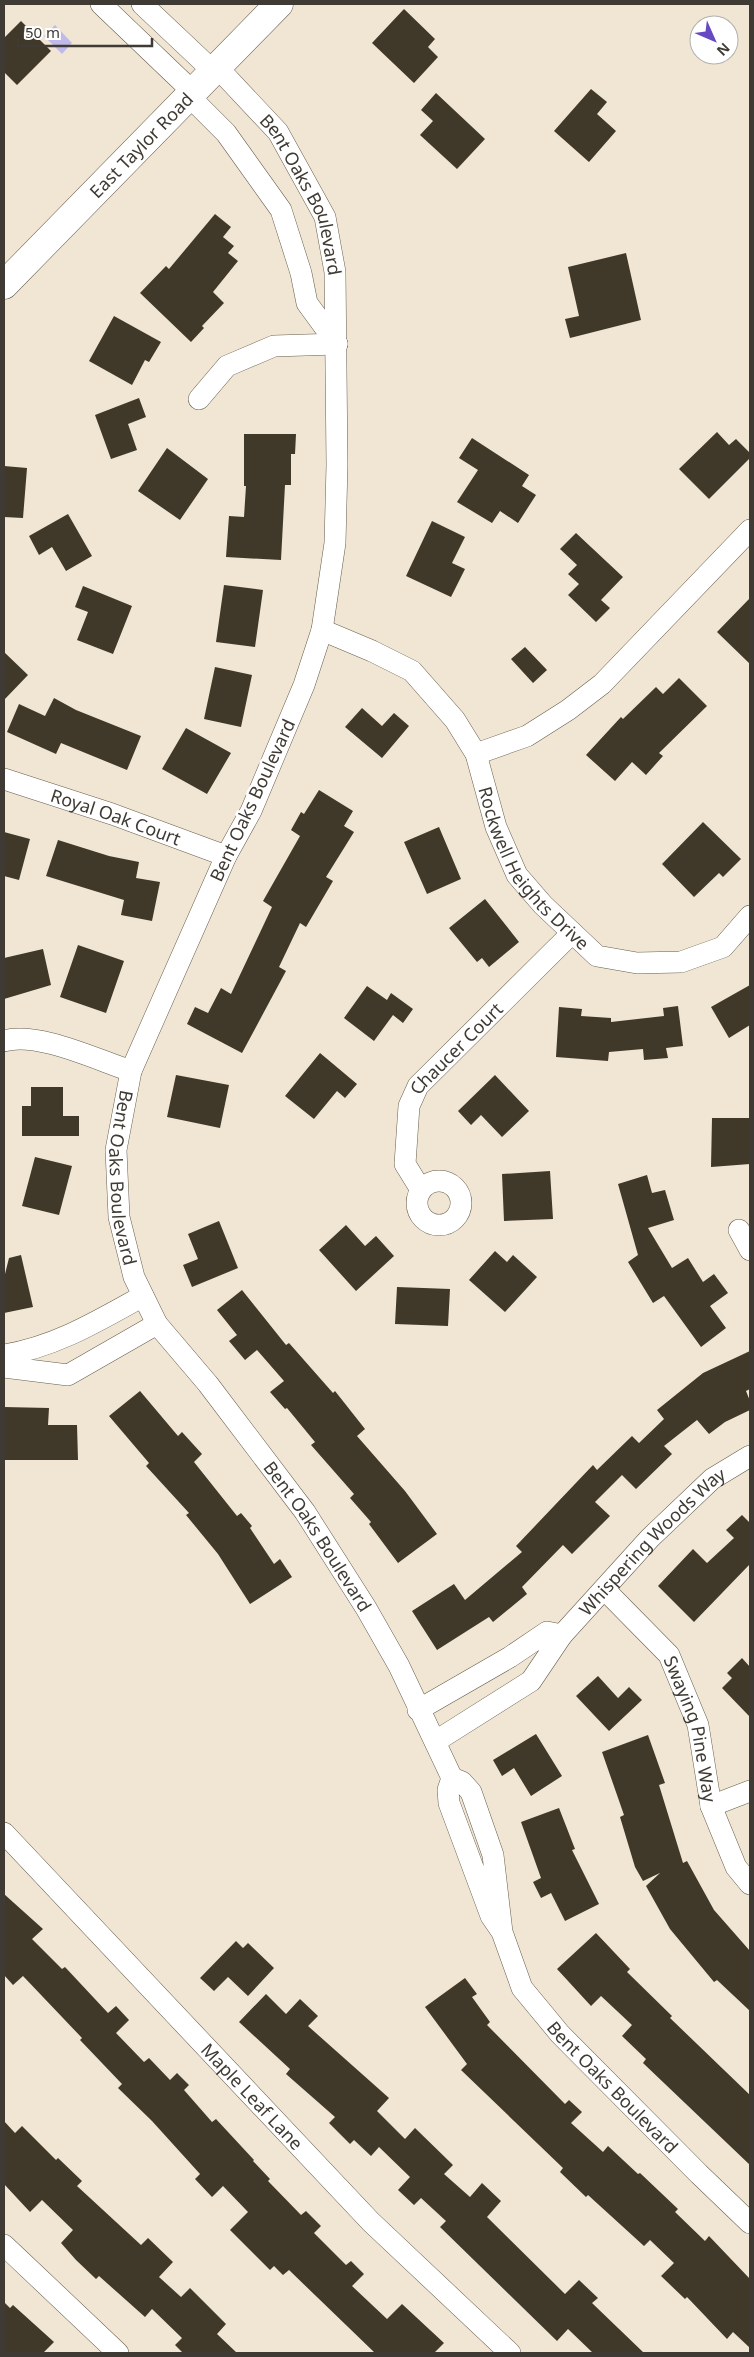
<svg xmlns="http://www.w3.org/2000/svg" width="754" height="2357" font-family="'Noto Sans',sans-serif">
<rect width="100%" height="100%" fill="#f0e6d3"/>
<path fill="#bfbaea" d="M 55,25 L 72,43 L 62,54 L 44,36 Z"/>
<path fill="#403829" d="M 404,9 L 435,39 L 428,47 L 438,57 L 414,83 L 372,43 Z
M 21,21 L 51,51 L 17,85 L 4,72 L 4,38 Z
M 591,89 L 607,102 L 597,114 L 616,131 L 589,162 L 554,131 Z
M 436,93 L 485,139 L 457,169 L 420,135 L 433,121 L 421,110 Z
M 215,214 L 231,227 L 223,237 L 234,246 L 228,253 L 238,261 L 213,292 L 224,303 L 202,326 L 204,328 L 191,342 L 140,293 L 166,266 L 169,269 Z
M 626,253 L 641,320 L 570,338 L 565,319 L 579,316 L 568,267 Z
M 114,316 L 161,342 L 149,362 L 145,360 L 132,385 L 89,361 Z
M 139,398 L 146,417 L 128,424 L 137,450 L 111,459 L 95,415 Z
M 717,432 L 729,445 L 736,439 L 750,453 L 750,458 L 709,499 L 679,469 Z
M 244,434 L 296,434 L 295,454 L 291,454 L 291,485 L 285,485 L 281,560 L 226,557 L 229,516 L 244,517 L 246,486 L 244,486 Z
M 472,438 L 529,475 L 522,486 L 536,495 L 518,523 L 500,511 L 492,523 L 457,502 L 478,470 L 459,458 Z
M 167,448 L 208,479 L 180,520 L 138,491 Z
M 4,466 L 27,468 L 23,518 L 4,517 Z
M 68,514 L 92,556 L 66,571 L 52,547 L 39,555 L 29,536 Z
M 432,521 L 465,537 L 452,563 L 465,569 L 451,597 L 406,576 Z
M 576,533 L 623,577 L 601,600 L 610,608 L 596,622 L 568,595 L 579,584 L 568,574 L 577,565 L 560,549 Z
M 224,585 L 263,590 L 255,647 L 216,642 Z
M 83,586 L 132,606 L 113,654 L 77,640 L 88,612 L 75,607 Z
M 750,598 L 750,664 L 717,632 Z
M 525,647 L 547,670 L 533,683 L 511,659 Z
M 4,652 L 28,675 L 4,700 Z
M 215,667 L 252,675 L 241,727 L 204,719 Z
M 679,678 L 707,706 L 659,753 L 663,756 L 646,775 L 632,762 L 615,781 L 586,755 L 621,717 L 623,719 L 656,687 L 663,694 Z
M 54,698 L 76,710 L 141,736 L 127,770 L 61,743 L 56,754 L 7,732 L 19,704 L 45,716 Z
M 362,708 L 382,726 L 394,713 L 409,726 L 382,758 L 345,727 Z
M 186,728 L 231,753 L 207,794 L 162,769 Z
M 319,790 L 353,811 L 344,826 L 354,832 L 326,877 L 333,881 L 306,927 L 300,923 L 279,967 L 286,971 L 242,1053 L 187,1024 L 195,1007 L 208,1013 L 221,988 L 231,994 L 272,907 L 263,901 L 300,836 L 291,830 L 301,812 L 304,814 Z
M 703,822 L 741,859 L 723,877 L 719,873 L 694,897 L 662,864 Z
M 439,827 L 461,879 L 427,894 L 404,842 Z
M 4,832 L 30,839 L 19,880 L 4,876 Z
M 58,840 L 109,856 L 139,862 L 136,878 L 160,882 L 152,921 L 121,915 L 124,900 L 46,876 Z
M 485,899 L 519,942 L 489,967 L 482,958 L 477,962 L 449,928 Z
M 78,945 L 124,961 L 106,1013 L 60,997 Z
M 43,949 L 51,985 L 4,999 L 4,958 Z
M 750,985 L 750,1025 L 729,1038 L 711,1007 Z
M 367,986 L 387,1000 L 391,993 L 413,1009 L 403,1023 L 393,1015 L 374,1041 L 344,1018 Z
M 678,1006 L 683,1046 L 666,1048 L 668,1058 L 644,1060 L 643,1049 L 609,1052 L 608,1061 L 556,1057 L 559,1007 L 582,1009 L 581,1016 L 611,1018 L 611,1022 L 664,1016 L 663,1008 Z
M 320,1053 L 357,1084 L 345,1098 L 337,1091 L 314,1119 L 285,1096 Z
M 176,1075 L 229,1085 L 220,1128 L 167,1117 Z
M 495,1075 L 529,1111 L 502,1137 L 481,1115 L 471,1125 L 458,1111 Z
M 31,1087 L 63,1087 L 63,1116 L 79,1116 L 79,1136 L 22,1136 L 22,1106 L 31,1106 Z
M 712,1118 L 750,1118 L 750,1164 L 711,1167 Z
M 35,1157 L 72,1166 L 59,1215 L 22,1206 Z
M 550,1171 L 553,1219 L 504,1221 L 502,1174 Z
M 647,1175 L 652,1193 L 665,1190 L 674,1220 L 648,1228 L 672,1268 L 688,1258 L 703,1282 L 714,1274 L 728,1293 L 710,1306 L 726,1328 L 701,1347 L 664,1296 L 653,1303 L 628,1262 L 638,1255 L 618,1184 Z
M 219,1221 L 238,1268 L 192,1287 L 183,1265 L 198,1259 L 188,1234 Z
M 346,1225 L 365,1246 L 376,1236 L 394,1256 L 356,1291 L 319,1250 Z
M 495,1251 L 507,1262 L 513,1255 L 537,1277 L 505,1312 L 469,1280 Z
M 21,1255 L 33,1307 L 4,1313 L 4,1278 L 9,1258 Z
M 397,1287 L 450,1289 L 448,1326 L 395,1324 Z
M 242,1290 L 286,1345 L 289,1343 L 333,1393 L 335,1391 L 365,1429 L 357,1436 L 405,1491 L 437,1534 L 398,1563 L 369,1524 L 371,1522 L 350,1498 L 354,1494 L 311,1445 L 315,1442 L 287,1408 L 285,1409 L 270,1392 L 284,1381 L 257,1350 L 245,1360 L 229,1341 L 237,1335 L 217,1310 Z
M 750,1351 L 750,1389 L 746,1391 L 750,1401 L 750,1410 L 725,1422 L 709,1434 L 697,1420 L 664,1446 L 672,1454 L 636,1489 L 622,1475 L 595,1502 L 610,1516 L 572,1554 L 563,1545 L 522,1587 L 527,1594 L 493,1622 L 489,1617 L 437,1650 L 412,1611 L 454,1584 L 465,1600 L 522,1552 L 516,1546 L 593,1465 L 597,1470 L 632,1436 L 639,1443 L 664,1419 L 657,1410 L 703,1373 Z
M 140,1391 L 178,1436 L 182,1432 L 202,1454 L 194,1462 L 237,1516 L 241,1513 L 252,1526 L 250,1528 L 274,1564 L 280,1559 L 292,1577 L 250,1604 L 218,1554 L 186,1515 L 189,1513 L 146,1466 L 149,1463 L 109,1416 Z
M 4,1407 L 49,1408 L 48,1425 L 77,1425 L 78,1460 L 4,1460 Z
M 742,1515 L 750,1523 L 750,1564 L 694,1622 L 658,1586 L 693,1549 L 707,1563 L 734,1538 L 726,1530 Z
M 742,1658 L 750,1667 L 750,1717 L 722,1688 L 732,1678 L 727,1673 Z
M 598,1676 L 618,1698 L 629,1687 L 642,1700 L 609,1731 L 576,1696 Z
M 536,1734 L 562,1776 L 531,1796 L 514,1768 L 502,1776 L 493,1760 Z
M 648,1735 L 665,1783 L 659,1785 L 683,1863 L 687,1861 L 714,1910 L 750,1951 L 750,2011 L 717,1980 L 714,1982 L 670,1929 L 646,1886 L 660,1873 L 643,1881 L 635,1867 L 620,1817 L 624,1815 L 602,1752 Z
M 559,1808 L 575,1849 L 572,1850 L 599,1904 L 565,1921 L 551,1893 L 541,1898 L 533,1882 L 541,1878 L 521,1822 Z
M 4,1894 L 43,1929 L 32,1939 L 62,1969 L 65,1967 L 108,2013 L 116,2006 L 129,2020 L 116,2033 L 144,2062 L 149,2058 L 170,2080 L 177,2073 L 189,2085 L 184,2090 L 212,2122 L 216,2119 L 254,2160 L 253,2161 L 270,2179 L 268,2181 L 301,2215 L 306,2211 L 321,2226 L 314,2233 L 346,2265 L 351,2261 L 364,2274 L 352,2286 L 387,2319 L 402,2304 L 444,2343 L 434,2353 L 375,2353 L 289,2270 L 283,2275 L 274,2266 L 270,2270 L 230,2230 L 248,2212 L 223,2186 L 212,2197 L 195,2179 L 200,2174 L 152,2121 L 118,2088 L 122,2084 L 80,2040 L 82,2038 L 23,1976 L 13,1985 L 4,1975 Z
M 596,1933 L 630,1969 L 627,1972 L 672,2016 L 670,2018 L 750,2095 L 750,2165 L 643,2063 L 646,2059 L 622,2036 L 632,2025 L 601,1996 L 591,2006 L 557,1969 Z
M 236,1941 L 243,1948 L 248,1943 L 274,1968 L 248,1996 L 228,1977 L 214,1991 L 200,1978 Z
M 465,1978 L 477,1994 L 472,1997 L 490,2022 L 487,2025 L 565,2104 L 569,2100 L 582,2112 L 571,2123 L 603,2152 L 608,2146 L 638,2174 L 640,2173 L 678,2209 L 675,2212 L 705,2241 L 709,2236 L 750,2279 L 750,2348 L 733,2332 L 727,2339 L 687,2297 L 685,2299 L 661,2276 L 674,2263 L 650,2240 L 644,2246 L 588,2195 L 586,2197 L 560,2172 L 563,2168 L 461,2070 L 467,2064 L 425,2007 Z
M 266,1994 L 286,2014 L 300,1999 L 318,2016 L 308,2026 L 389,2098 L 377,2111 L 405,2139 L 415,2128 L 453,2165 L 444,2174 L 470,2197 L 482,2183 L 501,2201 L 487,2217 L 565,2294 L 579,2280 L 598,2298 L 592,2303 L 644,2353 L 593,2353 L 568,2329 L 557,2341 L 440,2227 L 446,2221 L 421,2198 L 414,2205 L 398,2190 L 410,2177 L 379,2147 L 371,2156 L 354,2140 L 350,2144 L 329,2123 L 335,2117 L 286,2074 L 290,2069 L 239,2022 Z
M 4,2121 L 15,2133 L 22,2126 L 56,2160 L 58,2158 L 82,2181 L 77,2186 L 141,2245 L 148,2238 L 173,2262 L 159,2277 L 181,2297 L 190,2288 L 226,2324 L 217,2334 L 237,2353 L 183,2353 L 175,2345 L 182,2338 L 152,2309 L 145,2317 L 99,2276 L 96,2279 L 76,2260 L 61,2243 L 73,2230 L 42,2200 L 30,2212 L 4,2184 Z
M 4,2302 L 10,2308 L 13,2305 L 54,2342 L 43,2353 L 4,2353 Z"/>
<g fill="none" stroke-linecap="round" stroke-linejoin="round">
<g stroke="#675e4e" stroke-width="22">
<g id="minor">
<path d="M 101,4 L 192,91"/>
<path d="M 142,4 L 212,70"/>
<path id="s1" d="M 216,66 L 278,132 L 325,217 L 335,272 L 337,465 L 335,543 L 322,630 L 304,685 L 251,811 L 226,856 L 131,1071 L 116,1150 L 119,1217 L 134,1277 L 157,1324 L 208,1384 L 305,1512 L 366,1608 L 399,1666 L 452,1778"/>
<path d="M 188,95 L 226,133 L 281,210 L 301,273 L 307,303 L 337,344"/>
<path d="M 199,399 L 227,366 L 274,346 L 337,344"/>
<path id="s2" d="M 322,630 L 372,651 L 412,671 L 455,720 L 476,754 L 496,827 L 517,875 L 543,905 L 597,956 L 637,963 L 681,962 L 723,947 L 750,916"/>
<path d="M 476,754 L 527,736 L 568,710 L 602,684 L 750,530"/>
<path id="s3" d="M 4,779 L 112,814 L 226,856"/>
<path d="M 4,1041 C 37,1031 97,1060 131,1071"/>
<circle cx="439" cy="1203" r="22"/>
<path id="s4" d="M 421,1190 L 405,1164 L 409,1106 L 418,1086 L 572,933"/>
<path d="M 739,1230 L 750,1250"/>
<path d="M 4,1355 C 55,1347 98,1321 143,1296"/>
<path d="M 4,1367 L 68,1375 L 157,1324"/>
<path id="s5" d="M 605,1590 L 669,1655 L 698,1725 L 711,1806 L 736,1867 L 750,1884"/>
<path id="s6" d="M 562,1635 L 650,1538 L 712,1479 L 750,1456"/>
<path d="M 418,1710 L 510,1657 L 547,1632 L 562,1635 L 531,1681 L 436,1741"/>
<path d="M 711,1806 L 750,1791"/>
<path id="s7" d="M 4,1833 L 371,2222 L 510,2353"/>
<path id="s8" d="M 502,1932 L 491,1916 L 449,1803 L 448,1790 L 452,1778 L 462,1782 L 471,1792 L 493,1855 L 502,1932 L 522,1988 L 560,2034 L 699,2174 L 750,2223"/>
<path d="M 4,2245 L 118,2353"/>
</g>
</g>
<g stroke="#675e4e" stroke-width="29">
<g id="secondary">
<path id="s9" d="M 4,285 L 279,4"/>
</g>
</g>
<use href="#minor" stroke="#fff" stroke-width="21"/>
<use href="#secondary" stroke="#fff" stroke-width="28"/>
</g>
<g text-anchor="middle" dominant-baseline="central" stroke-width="5" stroke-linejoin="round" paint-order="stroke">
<g font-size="18" fill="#3f3b34" stroke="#fff">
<text stroke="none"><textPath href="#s9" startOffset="196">East Taylor Road</textPath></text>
<text stroke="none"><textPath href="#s1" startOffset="158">Bent Oaks Boulevard</textPath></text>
<text transform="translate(252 800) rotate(-65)">Bent Oaks Boulevard</text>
<text stroke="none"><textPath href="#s3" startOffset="118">Royal Oak Court</textPath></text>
<text stroke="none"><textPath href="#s2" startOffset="335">Rockwell Heights Drive</textPath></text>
<text stroke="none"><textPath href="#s4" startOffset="164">Chaucer Court</textPath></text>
<text stroke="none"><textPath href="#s1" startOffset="1192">Bent Oaks Boulevard</textPath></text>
<text stroke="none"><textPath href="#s1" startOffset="1612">Bent Oaks Boulevard</textPath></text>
<text stroke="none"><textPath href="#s6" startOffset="130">Whispering Woods Way</textPath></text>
<text stroke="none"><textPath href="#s5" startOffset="169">Swaying Pine Way</textPath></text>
<text stroke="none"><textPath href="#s8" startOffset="528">Bent Oaks Boulevard</textPath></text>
<text stroke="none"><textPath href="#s7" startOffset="362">Maple Leaf Lane</textPath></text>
</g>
</g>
<rect width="754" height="2357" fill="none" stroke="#3f3b34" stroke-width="10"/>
<g transform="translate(714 40) rotate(135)"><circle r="24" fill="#ffffff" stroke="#b2b1ae"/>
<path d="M0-4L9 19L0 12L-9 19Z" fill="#6749c2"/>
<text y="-8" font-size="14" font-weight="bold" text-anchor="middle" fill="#3f3b34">N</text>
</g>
<path d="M18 38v8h134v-8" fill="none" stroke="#3f3b34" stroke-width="2.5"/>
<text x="25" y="38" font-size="15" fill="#3f3b34" stroke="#ffffff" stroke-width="4" paint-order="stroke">50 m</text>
</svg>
